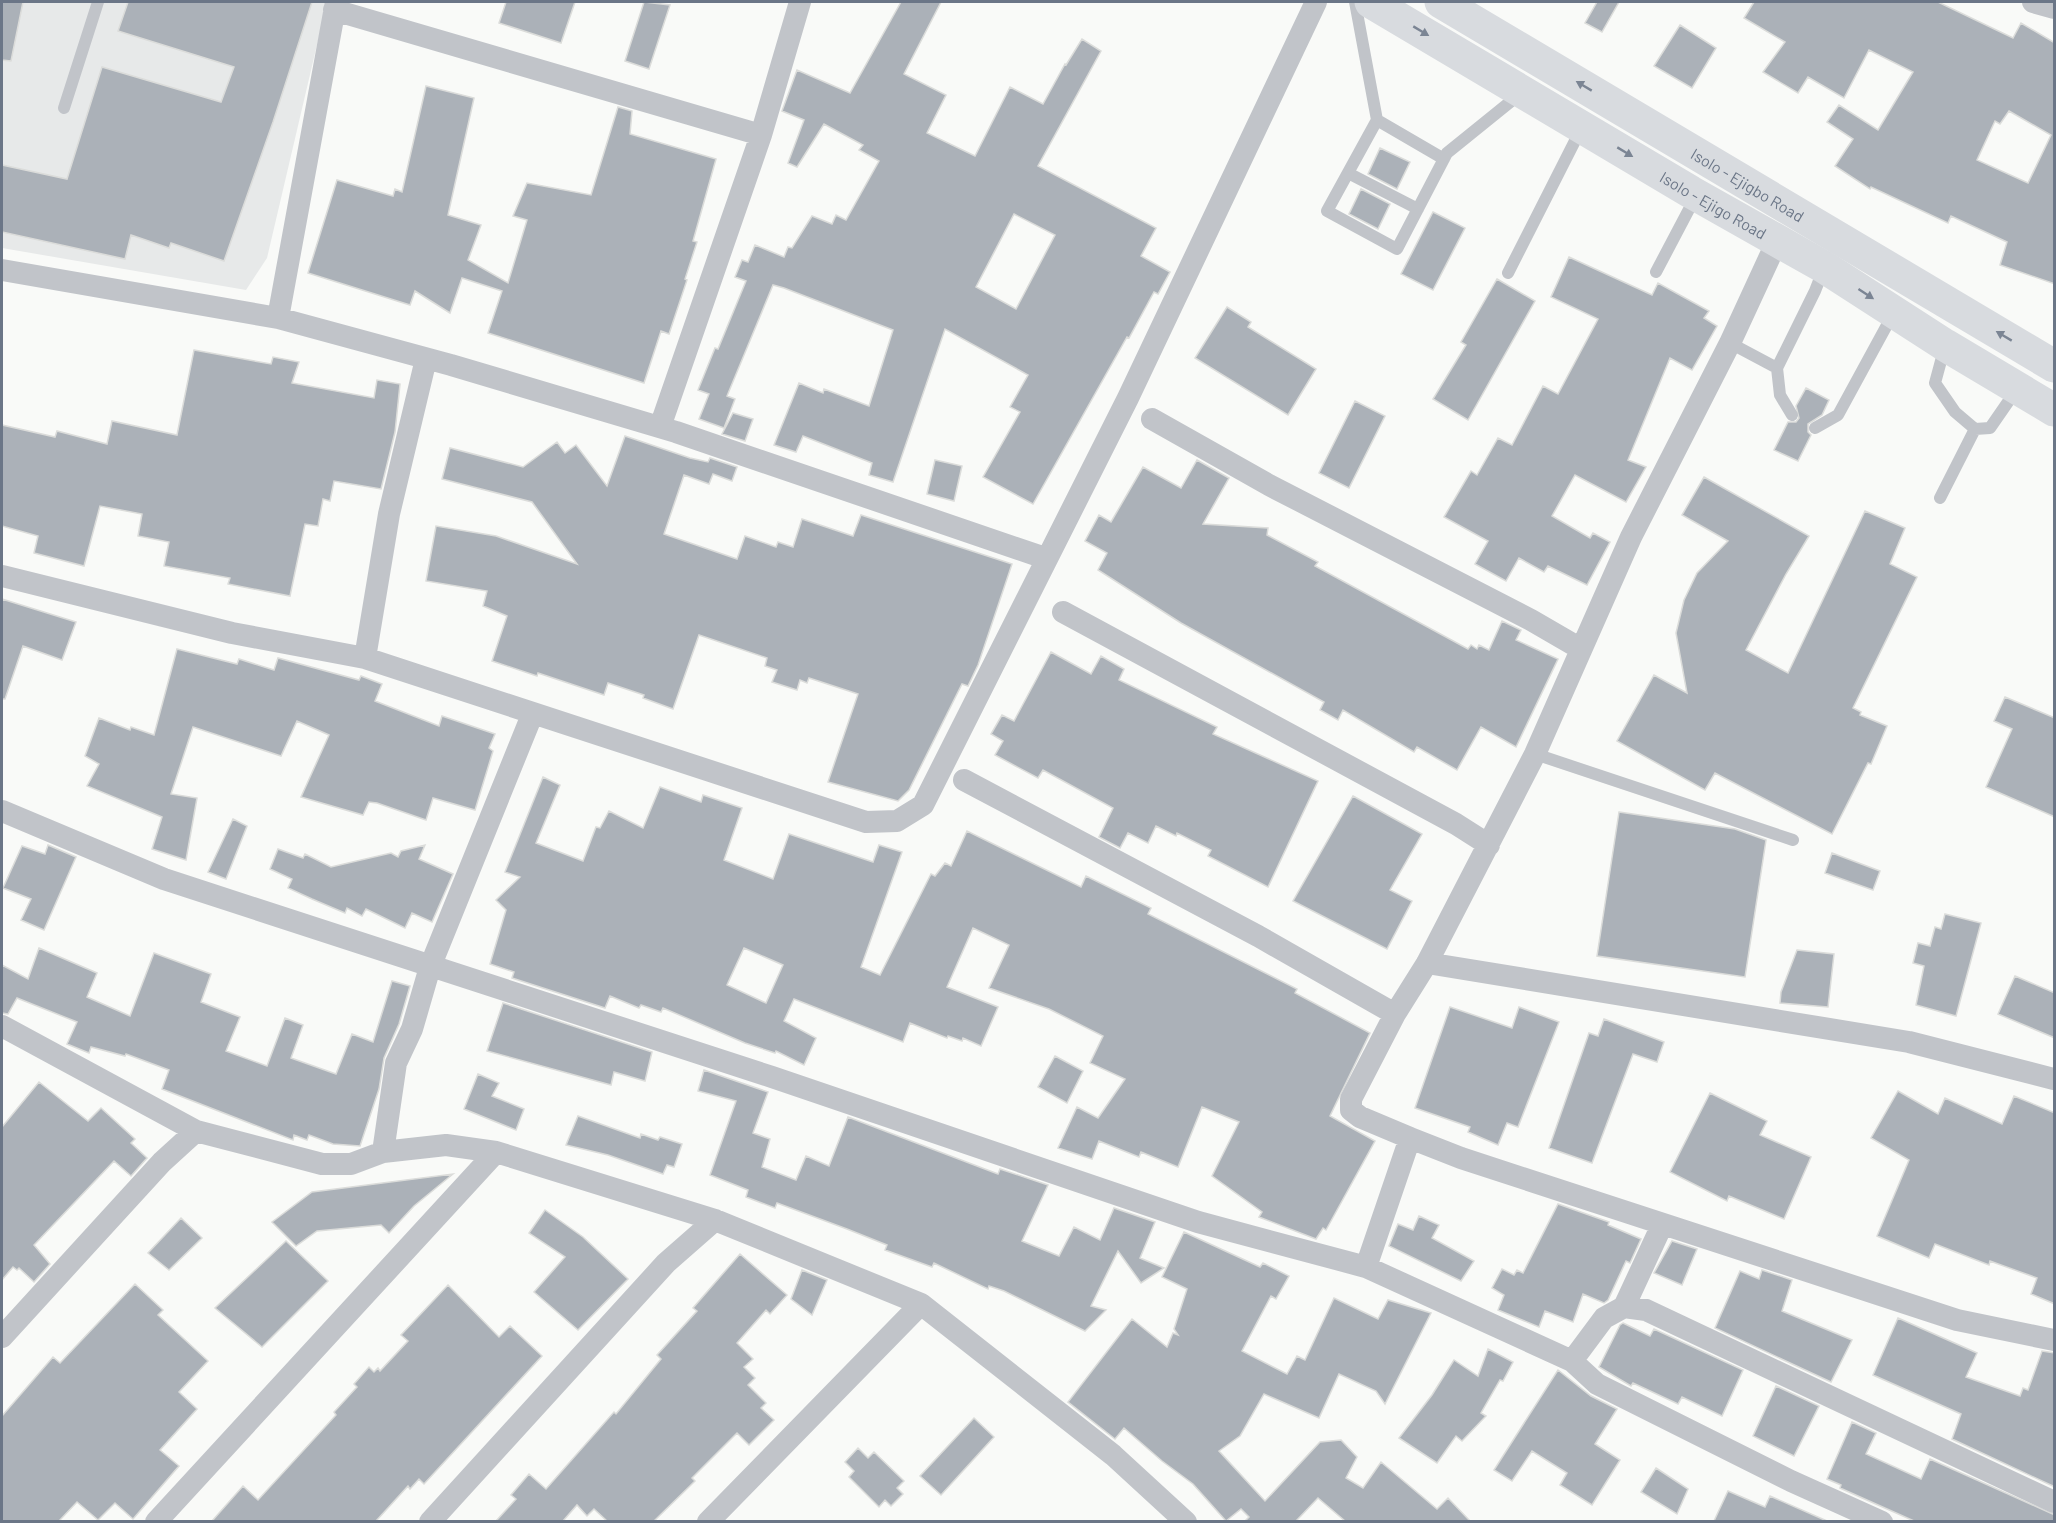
<svg xmlns="http://www.w3.org/2000/svg" width="2056" height="1523" font-family="Barlow,sans-serif">
<rect width="100%" height="100%" fill="#f9faf8"/>
<path fill="#e7e9e9" d="M 2,2 L 327,2 L 267,258 L 246,290 L 2,248 Z"/>
<path fill="#abb1b8" stroke="#dbdcda" stroke-width="1.5" fill-rule="evenodd" d="M 2,2 L 23,2 L 11,61 L 2,60 Z
M 128,2 L 312,2 L 273,122 L 224,261 L 171,243 L 169,248 L 131,235 L 125,259 L 2,232 L 2,165 L 67,179 L 102,67 L 221,102 L 234,67 L 118,31 Z
M 506,2 L 575,2 L 561,43 L 499,23 Z
M 644,2 L 670,5 L 649,69 L 625,61 Z
M 901,2 L 941,2 L 904,74 L 946,95 L 927,133 L 975,156 L 1010,87 L 1043,104 L 1065,64 L 1066,65 L 1082,39 L 1101,51 L 1038,166 L 1156,228 L 1141,256 L 1170,272 L 1158,294 L 1154,292 L 1129,338 L 1127,337 L 1033,504 L 983,477 L 1020,412 L 1010,407 L 1028,375 L 945,329 L 893,482 L 869,475 L 872,463 L 803,436 L 796,452 L 774,445 L 799,383 L 823,393 L 824,389 L 869,406 L 893,330 L 784,288 L 773,285 L 727,396 L 735,399 L 724,428 L 699,419 L 709,394 L 698,390 L 715,348 L 718,349 L 746,281 L 735,277 L 742,260 L 748,262 L 755,245 L 784,257 L 788,247 L 792,248 L 812,216 L 832,224 L 836,215 L 846,220 L 879,161 L 859,150 L 863,145 L 824,124 L 797,167 L 788,163 L 804,120 L 782,111 L 797,70 L 850,93 ZM 1014,214 L 1055,235 L 1016,309 L 976,287 Z
M 1597,2 L 1619,2 L 1602,32 L 1585,23 Z
M 1754,2 L 1938,2 L 2013,38 L 2021,23 L 2055,43 L 2055,284 L 2000,265 L 2007,242 L 1951,216 L 1948,223 L 1871,187 L 1870,189 L 1835,166 L 1853,139 L 1827,122 L 1839,105 L 1878,130 L 1913,72 L 1869,50 L 1844,98 L 1808,77 L 1798,93 L 1763,72 L 1785,42 L 1744,18 ZM 2009,111 L 2051,135 L 2028,183 L 1977,160 L 1995,121 L 2000,124 Z
M 1680,25 L 1716,48 L 1692,88 L 1654,66 Z
M 426,86 L 474,98 L 448,215 L 481,225 L 468,260 L 508,283 L 527,220 L 513,216 L 527,183 L 591,195 L 618,107 L 632,111 L 630,134 L 716,159 L 693,241 L 697,242 L 685,279 L 687,280 L 669,334 L 661,331 L 644,383 L 488,333 L 502,291 L 462,278 L 450,313 L 415,291 L 410,305 L 308,273 L 337,180 L 393,196 L 395,189 L 402,192 Z
M 1380,148 L 1410,162 L 1397,189 L 1368,174 Z
M 1361,189 L 1390,204 L 1378,229 L 1349,214 Z
M 1433,212 L 1465,228 L 1433,290 L 1401,274 Z
M 1569,257 L 1652,295 L 1658,283 L 1709,311 L 1704,318 L 1717,326 L 1692,370 L 1670,358 L 1628,460 L 1646,467 L 1626,502 L 1575,475 L 1552,516 L 1590,538 L 1593,533 L 1610,542 L 1587,585 L 1548,566 L 1544,572 L 1519,558 L 1506,581 L 1475,564 L 1488,541 L 1444,517 L 1471,471 L 1477,475 L 1498,438 L 1512,445 L 1543,386 L 1558,394 L 1598,319 L 1551,297 Z
M 1497,279 L 1535,301 L 1468,420 L 1433,399 L 1466,345 L 1461,342 Z
M 1227,307 L 1251,322 L 1248,327 L 1316,369 L 1288,415 L 1195,358 Z
M 194,350 L 271,364 L 273,357 L 299,362 L 292,383 L 374,398 L 377,380 L 400,384 L 395,432 L 381,489 L 334,481 L 330,501 L 323,499 L 318,526 L 305,524 L 290,596 L 228,584 L 230,578 L 164,566 L 169,542 L 138,536 L 142,514 L 100,506 L 84,566 L 34,553 L 38,536 L 2,526 L 2,425 L 55,437 L 57,431 L 107,444 L 112,421 L 177,435 Z
M 1806,388 L 1829,400 L 1822,415 L 1808,424 L 1808,432 L 1811,435 L 1798,461 L 1774,450 L 1788,422 L 1796,422 L 1799,418 L 1796,406 Z
M 1355,401 L 1385,416 L 1349,488 L 1319,473 Z
M 733,413 L 753,419 L 745,441 L 722,434 Z
M 625,436 L 690,458 L 708,462 L 710,458 L 737,467 L 732,481 L 713,474 L 709,484 L 684,475 L 664,534 L 737,559 L 745,536 L 776,547 L 778,542 L 793,547 L 802,519 L 853,536 L 861,515 L 1012,564 L 978,665 L 968,686 L 962,684 L 909,790 L 898,801 L 828,782 L 858,694 L 809,678 L 807,683 L 800,680 L 797,690 L 772,682 L 777,670 L 765,666 L 767,658 L 699,635 L 673,709 L 643,698 L 644,695 L 608,683 L 604,695 L 538,673 L 537,676 L 492,661 L 507,616 L 483,606 L 487,591 L 426,581 L 436,526 L 496,536 L 577,564 L 532,502 L 442,479 L 450,448 L 523,467 L 557,442 L 565,453 L 576,445 L 607,486 Z
M 935,460 L 962,466 L 954,501 L 927,494 Z
M 1197,460 L 1229,478 L 1203,524 L 1268,528 L 1267,535 L 1318,562 L 1315,566 L 1468,649 L 1471,645 L 1477,649 L 1479,645 L 1489,650 L 1502,621 L 1521,630 L 1516,640 L 1558,659 L 1516,747 L 1481,727 L 1457,770 L 1417,747 L 1414,752 L 1343,710 L 1338,720 L 1320,710 L 1324,702 L 1181,623 L 1098,570 L 1107,553 L 1085,541 L 1099,515 L 1111,522 L 1143,467 L 1181,488 Z
M 1704,477 L 1809,536 L 1786,574 L 1746,650 L 1788,673 L 1865,511 L 1905,528 L 1890,564 L 1917,577 L 1853,708 L 1861,712 L 1860,715 L 1887,726 L 1871,764 L 1868,763 L 1832,834 L 1715,773 L 1705,790 L 1617,741 L 1654,675 L 1687,693 L 1676,633 L 1684,600 L 1697,573 L 1728,541 L 1682,515 Z
M 2,599 L 76,622 L 62,660 L 23,646 L 5,699 L 2,699 Z
M 177,649 L 237,664 L 239,659 L 274,670 L 278,658 L 359,680 L 361,676 L 382,684 L 375,701 L 439,726 L 442,716 L 495,734 L 489,748 L 493,751 L 475,810 L 433,798 L 426,820 L 377,803 L 369,802 L 363,815 L 301,797 L 329,735 L 297,721 L 281,756 L 193,727 L 171,794 L 197,798 L 186,860 L 152,849 L 162,817 L 87,786 L 99,764 L 85,756 L 99,718 L 130,730 L 131,727 L 154,735 Z
M 1051,652 L 1091,674 L 1101,656 L 1124,669 L 1119,680 L 1217,727 L 1213,734 L 1318,781 L 1268,887 L 1208,856 L 1211,850 L 1177,833 L 1176,836 L 1156,826 L 1148,843 L 1128,833 L 1120,848 L 1099,837 L 1113,808 L 1043,770 L 1038,778 L 995,755 L 1003,741 L 991,734 L 1002,715 L 1014,721 Z
M 2005,697 L 2055,718 L 2055,817 L 1986,787 L 2012,729 L 1994,721 Z
M 543,777 L 560,785 L 536,843 L 583,861 L 596,827 L 600,828 L 609,811 L 643,828 L 660,787 L 701,802 L 703,795 L 742,808 L 724,860 L 773,879 L 789,834 L 873,862 L 879,845 L 902,852 L 861,967 L 880,975 L 931,874 L 935,876 L 945,863 L 951,866 L 967,831 L 1081,887 L 1086,876 L 1151,908 L 1148,914 L 1297,989 L 1295,993 L 1370,1033 L 1330,1116 L 1375,1141 L 1326,1230 L 1323,1228 L 1316,1239 L 1259,1217 L 1262,1212 L 1212,1176 L 1239,1122 L 1202,1107 L 1178,1167 L 1141,1152 L 1139,1157 L 1099,1141 L 1092,1159 L 1058,1148 L 1077,1107 L 1098,1118 L 1125,1079 L 1090,1063 L 1103,1036 L 1049,1009 L 989,988 L 1009,945 L 973,928 L 947,987 L 998,1007 L 981,1046 L 963,1038 L 962,1041 L 948,1036 L 947,1038 L 910,1023 L 903,1042 L 794,999 L 784,1021 L 816,1038 L 804,1065 L 776,1051 L 775,1053 L 745,1043 L 663,1008 L 661,1012 L 641,1005 L 639,1008 L 610,996 L 605,1008 L 512,978 L 514,972 L 490,964 L 506,910 L 496,900 L 520,877 L 505,872 ZM 744,948 L 783,965 L 766,1003 L 727,985 Z
M 1353,796 L 1422,834 L 1390,890 L 1412,901 L 1387,949 L 1293,901 Z
M 1619,812 L 1735,829 L 1766,840 L 1745,977 L 1597,956 Z
M 233,819 L 247,826 L 226,879 L 208,872 Z
M 48,845 L 76,857 L 44,930 L 21,920 L 31,899 L 3,888 L 22,846 L 45,854 Z
M 425,845 L 419,859 L 453,874 L 432,922 L 412,913 L 405,928 L 366,909 L 362,916 L 347,908 L 345,913 L 312,899 L 288,888 L 292,879 L 270,869 L 278,849 L 303,858 L 305,854 L 331,867 L 391,853 L 398,857 L 401,851 Z
M 1832,853 L 1880,871 L 1873,890 L 1825,873 Z
M 1945,914 L 1981,923 L 1956,1016 L 1916,1005 L 1924,966 L 1913,963 L 1918,943 L 1930,946 L 1935,927 L 1941,929 Z
M 39,948 L 97,973 L 87,997 L 130,1016 L 154,953 L 211,974 L 201,1002 L 240,1017 L 226,1051 L 267,1066 L 285,1018 L 303,1025 L 291,1058 L 336,1074 L 352,1034 L 373,1042 L 392,981 L 410,986 L 399,1024 L 384,1058 L 379,1089 L 360,1146 L 333,1144 L 309,1135 L 307,1140 L 294,1135 L 293,1140 L 162,1089 L 169,1070 L 126,1054 L 125,1056 L 91,1047 L 89,1053 L 67,1044 L 77,1022 L 17,998 L 8,1014 L 2,1013 L 2,965 L 28,979 Z
M 1797,950 L 1834,954 L 1828,1007 L 1780,1003 L 1781,992 Z
M 2015,976 L 2055,993 L 2055,1038 L 1998,1014 Z
M 503,1003 L 652,1052 L 645,1081 L 614,1072 L 611,1085 L 487,1051 Z
M 1450,1007 L 1512,1028 L 1519,1007 L 1559,1022 L 1518,1127 L 1507,1123 L 1498,1145 L 1468,1132 L 1470,1127 L 1415,1108 Z
M 1604,1019 L 1664,1042 L 1657,1062 L 1633,1054 L 1592,1163 L 1549,1148 L 1589,1033 L 1598,1036 Z
M 1055,1056 L 1083,1071 L 1067,1103 L 1038,1087 Z
M 704,1070 L 768,1092 L 753,1133 L 770,1139 L 762,1167 L 796,1180 L 806,1156 L 829,1166 L 848,1117 L 998,1174 L 1000,1169 L 1048,1185 L 1022,1241 L 1059,1256 L 1074,1227 L 1100,1240 L 1114,1208 L 1155,1222 L 1140,1258 L 1164,1268 L 1141,1283 L 1118,1251 L 1091,1306 L 1106,1310 L 1085,1331 L 1004,1291 L 989,1286 L 988,1289 L 934,1263 L 932,1267 L 885,1250 L 887,1245 L 847,1229 L 777,1203 L 775,1208 L 746,1197 L 748,1190 L 710,1175 L 736,1101 L 698,1091 Z
M 478,1074 L 499,1083 L 492,1096 L 524,1109 L 516,1130 L 464,1109 Z
M 39,1082 L 88,1121 L 101,1108 L 135,1139 L 131,1143 L 147,1158 L 131,1176 L 114,1161 L 34,1245 L 50,1264 L 34,1282 L 19,1268 L 17,1270 L 13,1267 L 2,1280 L 2,1127 Z
M 1898,1091 L 1938,1114 L 1945,1098 L 2002,1124 L 2014,1096 L 2055,1113 L 2055,1304 L 2031,1294 L 2037,1278 L 1990,1261 L 1989,1265 L 1935,1244 L 1929,1258 L 1877,1236 L 1909,1160 L 1871,1138 Z
M 1710,1093 L 1767,1121 L 1760,1135 L 1811,1157 L 1784,1219 L 1729,1196 L 1727,1201 L 1670,1172 Z
M 578,1116 L 640,1138 L 641,1134 L 658,1140 L 660,1137 L 682,1144 L 674,1167 L 667,1165 L 663,1174 L 608,1155 L 566,1145 Z
M 453,1174 L 414,1206 L 389,1233 L 381,1225 L 317,1231 L 296,1246 L 272,1222 L 312,1192 Z
M 1558,1204 L 1609,1222 L 1608,1225 L 1641,1239 L 1630,1263 L 1626,1261 L 1608,1300 L 1604,1303 L 1583,1294 L 1573,1322 L 1545,1311 L 1539,1327 L 1498,1310 L 1504,1295 L 1492,1288 L 1502,1269 L 1514,1275 L 1517,1270 L 1523,1273 Z
M 545,1210 L 583,1237 L 628,1279 L 578,1330 L 534,1292 L 565,1257 L 529,1233 Z
M 1419,1216 L 1439,1225 L 1432,1238 L 1474,1261 L 1461,1281 L 1389,1246 L 1398,1224 L 1413,1230 Z
M 181,1218 L 202,1238 L 169,1270 L 148,1253 Z
M 1184,1232 L 1260,1267 L 1263,1263 L 1289,1276 L 1276,1299 L 1271,1296 L 1242,1351 L 1287,1374 L 1297,1356 L 1305,1360 L 1334,1298 L 1378,1319 L 1388,1300 L 1431,1313 L 1385,1404 L 1376,1391 L 1339,1374 L 1319,1418 L 1264,1394 L 1240,1436 L 1219,1451 L 1265,1501 L 1320,1442 L 1341,1440 L 1357,1457 L 1346,1478 L 1363,1488 L 1381,1462 L 1437,1509 L 1448,1498 L 1470,1521 L 1345,1521 L 1318,1498 L 1296,1521 L 1245,1521 L 1249,1517 L 1241,1509 L 1226,1521 L 1193,1484 L 1162,1461 L 1124,1428 L 1115,1439 L 1068,1402 L 1132,1319 L 1167,1347 L 1173,1333 L 1178,1335 L 1174,1329 L 1187,1289 L 1162,1277 Z
M 286,1241 L 328,1281 L 262,1347 L 215,1308 Z
M 1672,1241 L 1697,1249 L 1682,1285 L 1654,1273 Z
M 740,1254 L 787,1295 L 770,1314 L 766,1310 L 737,1343 L 753,1359 L 744,1367 L 755,1378 L 748,1385 L 766,1403 L 761,1408 L 774,1420 L 749,1445 L 737,1433 L 692,1478 L 695,1481 L 654,1521 L 607,1521 L 594,1509 L 587,1516 L 577,1505 L 563,1521 L 496,1521 L 516,1499 L 511,1495 L 529,1474 L 546,1489 L 614,1412 L 616,1414 L 661,1359 L 657,1355 L 697,1311 L 693,1308 Z
M 802,1270 L 827,1280 L 812,1315 L 791,1299 Z
M 1762,1270 L 1792,1280 L 1782,1311 L 1852,1340 L 1831,1382 L 1715,1328 L 1740,1271 L 1759,1279 Z
M 135,1284 L 163,1310 L 158,1315 L 208,1361 L 179,1392 L 197,1409 L 160,1450 L 179,1466 L 133,1519 L 115,1503 L 98,1520 L 77,1502 L 59,1521 L 2,1521 L 2,1416 L 53,1357 L 60,1363 Z
M 448,1285 L 499,1337 L 510,1326 L 542,1356 L 424,1484 L 419,1479 L 410,1489 L 408,1486 L 376,1521 L 212,1521 L 243,1486 L 258,1500 L 336,1415 L 334,1412 L 357,1387 L 354,1384 L 369,1367 L 374,1372 L 378,1368 L 380,1371 L 408,1341 L 401,1335 Z
M 1898,1318 L 1977,1353 L 1966,1377 L 2020,1396 L 2023,1388 L 2028,1390 L 2042,1351 L 2055,1353 L 2055,1487 L 1952,1439 L 1961,1414 L 1873,1375 Z
M 1623,1323 L 1650,1336 L 1654,1329 L 1743,1370 L 1722,1416 L 1682,1397 L 1678,1404 L 1633,1383 L 1631,1386 L 1599,1367 L 1620,1325 Z
M 1488,1349 L 1513,1362 L 1503,1381 L 1500,1380 L 1481,1413 L 1486,1416 L 1462,1441 L 1456,1436 L 1437,1463 L 1399,1438 L 1432,1395 L 1454,1360 L 1478,1376 Z
M 1558,1370 L 1591,1396 L 1617,1409 L 1595,1444 L 1620,1460 L 1592,1505 L 1560,1485 L 1567,1473 L 1532,1451 L 1512,1481 L 1494,1470 Z
M 1776,1386 L 1819,1406 L 1794,1456 L 1753,1436 Z
M 974,1418 L 994,1437 L 941,1495 L 920,1476 Z
M 1852,1422 L 1876,1433 L 1866,1454 L 1921,1479 L 1930,1459 L 2055,1515 L 2055,1521 L 1914,1521 L 1840,1488 L 1841,1485 L 1827,1479 Z
M 858,1448 L 868,1458 L 874,1452 L 904,1481 L 897,1488 L 903,1494 L 891,1506 L 885,1500 L 879,1507 L 849,1477 L 854,1471 L 845,1462 Z
M 1656,1468 L 1688,1489 L 1677,1514 L 1641,1492 Z
M 1728,1491 L 1765,1507 L 1770,1496 L 1827,1521 L 1714,1521 Z"/>
<g fill="none" stroke-linecap="round" stroke-linejoin="round">
<path stroke="#c1c4c9" stroke-width="12" d="M 1355,2 L 1377,120 L 1327,211 L 1397,249 L 1447,153 L 1520,94
M 64,108 L 98,2
M 1377,120 L 1444,159
M 1348,173 L 1418,209
M 1656,272 L 1696,196
M 1508,273 L 1581,129
M 1730,343 L 1777,368
M 1945,346 L 1935,383 L 1955,412 L 1975,429 L 1990,428 L 2017,389
M 1792,415 L 1780,395 L 1777,368 L 1815,291 L 1824,268
M 1815,428 L 1838,415 L 1893,314
M 1940,498 L 1975,429
M 1535,754 L 1793,840"/>
<path stroke="#c1c4c9" stroke-width="22" d="M 2033,2 L 2054,8
M 334,10 L 761,135 L 660,427
M 761,135 L 800,2
M 2,270 L 278,318 L 451,365 L 676,432 L 1045,558
M 278,318 L 336,2
M 1152,419 L 1269,485 L 1531,620 L 1581,649
M 2,576 L 232,633 L 365,658 L 866,822 L 897,821 L 923,805 L 1128,398 L 1316,2
M 1063,612 L 1456,824 L 1489,845
M 365,658 L 389,514 L 426,359
M 964,780 L 1258,936 L 1395,1014 L 1427,963 L 1535,754 L 1631,537 L 1730,343 L 1778,239
M 2,811 L 164,879 L 772,1077 L 1198,1222 L 1366,1267 L 1572,1361 L 1597,1384 L 1791,1481 L 1882,1522
M 1427,963 L 1909,1042 L 2054,1079
M 2,1026 L 196,1131 L 322,1164 L 351,1164 L 383,1152 L 446,1145 L 496,1152 L 715,1220 L 921,1304 L 1113,1455 L 1186,1522
M 1410,1138 L 1461,1158 L 1957,1320 L 2054,1340
M 383,1152 L 396,1063 L 412,1029 L 430,967 L 532,715
M 1366,1267 L 1410,1138 L 1360,1117 L 1351,1110 L 1351,1099 L 1395,1014
M 1624,1307 L 1662,1225
M 2,1337 L 162,1162 L 196,1131
M 1572,1361 L 1604,1318 L 1624,1307 L 1646,1310 L 2054,1502
M 156,1522 L 496,1152
M 430,1522 L 666,1263 L 715,1220
M 708,1522 L 921,1304"/>
<g stroke="#d8dbdf" stroke-width="33">
<path id="s1" d="M 1371,2 L 1691,192 L 1824,267 L 1945,345 L 2054,410"/>
<path id="s2" d="M 1441,2 L 2054,366"/>
</g>
</g>
<defs><path id="oneway-solid" d="M-6-.8H1V-3.2L6.5 0L1 3.2V.8H-6Z" transform="scale(1.5)"/></defs>
<g fill="#7b8594">
<use href="#oneway-solid" transform="translate(1421 31) rotate(31)"/>
<use href="#oneway-solid" transform="translate(1584 86) rotate(-149)"/>
<use href="#oneway-solid" transform="translate(1625 152) rotate(31)"/>
<use href="#oneway-solid" transform="translate(1866 294) rotate(33)"/>
<use href="#oneway-solid" transform="translate(2004 336) rotate(-149)"/>
</g>
<g text-anchor="middle" dominant-baseline="central" stroke-width="6" stroke-linejoin="round" paint-order="stroke">
<g font-size="16" fill="#6b7687" stroke="#fff">
<text stroke="none"><textPath href="#s2" startOffset="357">Isolo - Ejigbo Road</textPath></text>
<text stroke="none"><textPath href="#s1" startOffset="398">Isolo - Ejigo Road</textPath></text>
</g>
</g>
<rect width="2056" height="1523" fill="none" stroke="#6b7687" stroke-width="6"/>
</svg>
